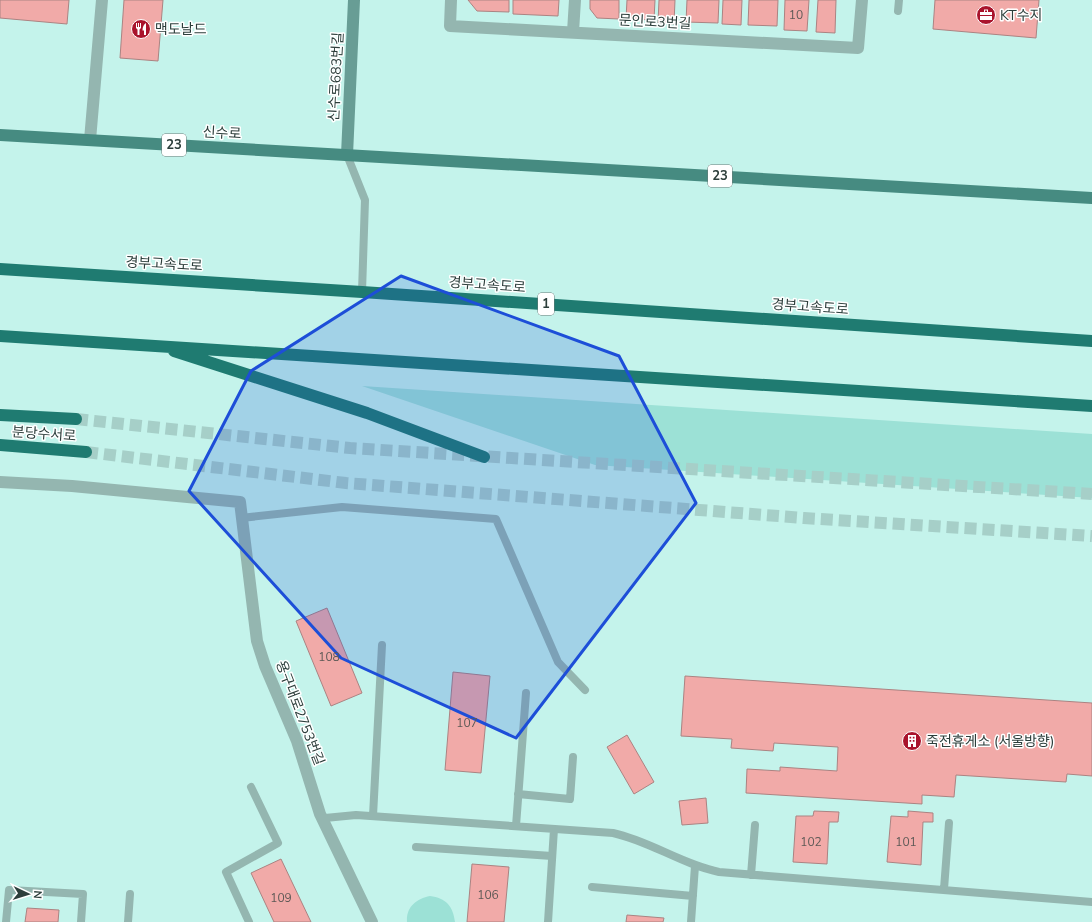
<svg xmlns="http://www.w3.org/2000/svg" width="1092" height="922" font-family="'Nunito Sans','Noto Sans KR',sans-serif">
<rect width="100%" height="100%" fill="#c4f3eb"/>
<path fill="#9ce1d6" d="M 362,386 L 1092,434 L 1092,498 L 595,465 Z
M 430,896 C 446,898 453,906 455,922 L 407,922 C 406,907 416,899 430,896 Z"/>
<path fill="#f1aaa8" stroke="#ab8382" d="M 0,0 L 69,0 L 67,24 L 0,18 Z
M 124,0 L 163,0 L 158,61 L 120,58 Z
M 468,0 L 509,0 L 509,12 L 477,11 Z
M 513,0 L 559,0 L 558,16 L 513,14 Z
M 590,0 L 619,0 L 619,19 L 597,18 L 590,9 Z
M 627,0 L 655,0 L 654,20 L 626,19 Z
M 659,0 L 675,0 L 674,24 L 658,23 Z
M 687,0 L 719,0 L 718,23 L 686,22 Z
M 723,0 L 742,0 L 741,25 L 722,24 Z
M 749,0 L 778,0 L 777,26 L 748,25 Z
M 785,0 L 809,0 L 807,31 L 784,30 Z
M 818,0 L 836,0 L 835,33 L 816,32 Z
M 935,0 L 1039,0 L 1036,38 L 933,29 Z
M 327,608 L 362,693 L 331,706 L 296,621 Z
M 453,672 L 490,676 L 481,773 L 445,770 Z
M 685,676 L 1092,703 L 1092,776 L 1067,774 L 1066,782 L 956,775 L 954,797 L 922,795 L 922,804 L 746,793 L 747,769 L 780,771 L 780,767 L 837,771 L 838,747 L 774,743 L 773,751 L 731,748 L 732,739 L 681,736 Z
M 627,735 L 654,782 L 634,794 L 607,747 Z
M 706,798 L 708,823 L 682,825 L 679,801 Z
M 814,811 L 839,812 L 838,822 L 829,822 L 827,864 L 793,862 L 796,816 L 813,816 Z
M 908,811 L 933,813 L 933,822 L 923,822 L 921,865 L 887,862 L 891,816 L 908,817 Z
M 281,859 L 311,922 L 274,922 L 251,873 Z
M 472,864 L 509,867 L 504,922 L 467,922 Z
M 27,908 L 59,910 L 58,922 L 25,922 Z
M 627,915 L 664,918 L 663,922 L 626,922 Z"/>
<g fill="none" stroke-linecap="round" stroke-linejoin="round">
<path stroke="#a6cfc8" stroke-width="12" stroke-dasharray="12 6" stroke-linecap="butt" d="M 76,419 L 350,448 L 1092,494
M 86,452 L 346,483 L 804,518 L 1092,536"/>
<path stroke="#94b6b0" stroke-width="8" d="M 898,11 L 899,0
M 347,155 L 365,200 L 362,292
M 241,518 L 342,507 L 496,519 L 558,662 L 585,690
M 518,794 L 570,799 L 573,757
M 320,814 L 325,818 L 356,815 L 613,833 C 650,841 681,864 719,872 L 1092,902
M 373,816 L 382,645
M 516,826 L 526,693
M 416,847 L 552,856
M 751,875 L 755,825
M 592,887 L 693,896
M 944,889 L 949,823
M 6,922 L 9,890 L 83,894 L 81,922
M 128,922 L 130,894
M 249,922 L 226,872 L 278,843 L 251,787
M 548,922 L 554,829
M 691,922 L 695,866"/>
<path stroke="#94b6b0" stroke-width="12" d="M 451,0 L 450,26 L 858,48 L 862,0
M 573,32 L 575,0
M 90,140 L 102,0
M 0,482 L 72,486 L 240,502 L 257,641 L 265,666 L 297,741 L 320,814 L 372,922"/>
<path stroke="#689d95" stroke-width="12" d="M 347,155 L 354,0"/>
<path stroke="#468b81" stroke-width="12" d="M 0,135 L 1092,198"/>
<path stroke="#1f7b71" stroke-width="12" d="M 0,269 L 362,292 L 1092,341
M 0,336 L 1092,406
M 174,351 L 367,413 L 484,457
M 0,415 L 76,419
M 0,445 L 86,452"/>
</g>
<path fill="#1d4ed8" fill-opacity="0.2" stroke="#1d4ed8" stroke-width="3" stroke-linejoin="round" d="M 401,276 L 619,356 L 696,503 L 516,738 L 341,658 L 189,491 L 251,371 Z"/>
<defs>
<g id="office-disc" transform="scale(1)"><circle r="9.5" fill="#a9132c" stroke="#fff"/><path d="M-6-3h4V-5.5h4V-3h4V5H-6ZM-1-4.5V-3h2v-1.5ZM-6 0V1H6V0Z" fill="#fff"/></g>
<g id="restaurant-disc" transform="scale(1)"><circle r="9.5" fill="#a9132c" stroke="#fff"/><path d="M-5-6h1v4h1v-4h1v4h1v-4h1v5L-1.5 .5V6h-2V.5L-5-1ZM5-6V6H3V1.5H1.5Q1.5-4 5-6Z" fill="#fff"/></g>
<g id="building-disc" transform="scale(1)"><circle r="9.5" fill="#a9132c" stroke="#fff"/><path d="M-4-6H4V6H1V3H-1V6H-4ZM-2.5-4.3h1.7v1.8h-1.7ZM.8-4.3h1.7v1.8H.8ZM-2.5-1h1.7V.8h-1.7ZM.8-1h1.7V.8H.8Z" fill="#fff"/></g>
</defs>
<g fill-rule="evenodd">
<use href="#office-disc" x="986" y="15"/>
<use href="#restaurant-disc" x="141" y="29"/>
<use href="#building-disc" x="912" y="741"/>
</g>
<g text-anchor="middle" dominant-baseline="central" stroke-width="3" stroke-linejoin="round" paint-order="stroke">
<g font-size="12" fill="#5d5956">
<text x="796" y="15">10</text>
<text x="329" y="657">108</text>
<text x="467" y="723">107</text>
<text x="811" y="842">102</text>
<text x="906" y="842">101</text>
<text x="488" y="895">106</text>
<text x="281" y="898">109</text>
</g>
<g fill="#fff" stroke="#6b7876" stroke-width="1">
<rect x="162" y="134" width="24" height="22" rx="3"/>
<rect x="708" y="165" width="24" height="22" rx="3"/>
<rect x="538" y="293" width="16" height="22" rx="3"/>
</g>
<g font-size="13" font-weight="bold" fill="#2c3e3b">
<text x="174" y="145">23</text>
<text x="720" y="176">23</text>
<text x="546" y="304">1</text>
</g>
<g font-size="14" fill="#2c3e3b" stroke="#fff" text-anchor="start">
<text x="1000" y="15">KT수지</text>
<text x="155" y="29">맥도날드</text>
<text x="926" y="741">죽전휴게소 (서울방향)</text>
</g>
<g font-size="14" fill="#2c3e3b" stroke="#fff">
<text transform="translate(655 22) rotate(3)">문인로3번길</text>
<text transform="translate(336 77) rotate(-87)">신수로683번길</text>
<text transform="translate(222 133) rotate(3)">신수로</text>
<text transform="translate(164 264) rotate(3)">경부고속도로</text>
<text transform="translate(487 285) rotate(4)">경부고속도로</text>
<text transform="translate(810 307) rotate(4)">경부고속도로</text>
<text transform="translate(44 434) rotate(4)">분당수서로</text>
<text transform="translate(300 713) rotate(69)">용구대로2753번길</text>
</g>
</g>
<g transform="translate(28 894) rotate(94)" stroke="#ffffff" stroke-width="3" paint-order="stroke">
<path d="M0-3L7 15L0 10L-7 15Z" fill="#2c3e3b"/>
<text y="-6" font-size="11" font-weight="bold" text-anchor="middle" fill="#2c3e3b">N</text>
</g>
</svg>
